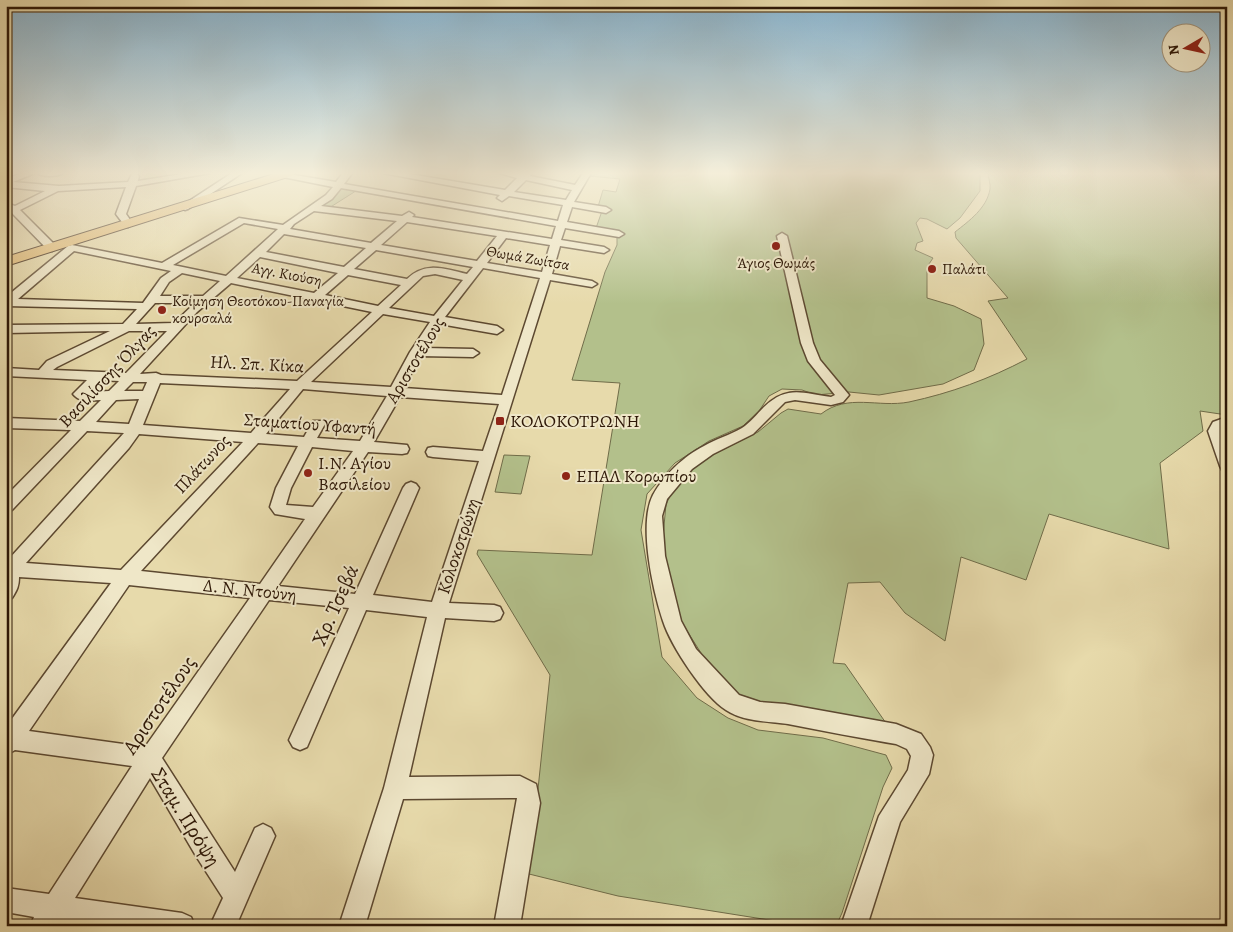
<svg xmlns="http://www.w3.org/2000/svg" width="1233" height="932" font-family="Alegreya,serif">
<rect width="100%" height="100%" fill="#e7daab"/>
<filter id="stains"><feTurbulence type="fractalNoise" baseFrequency=".004" numOctaves="4"/><feColorMatrix values="0 0 0 0 .2 0 0 0 0 .09 0 0 0 0 .02 0 0 0 .5 -.17"/></filter>
<radialGradient id="worn" r=".72"><stop offset=".6" stop-color="#630" stop-opacity="0"/><stop offset="1" stop-color="#630" stop-opacity=".3"/></radialGradient>
<path fill="#b3c08b" stroke="#706c49" d="M 592,173 L 980,173 L 980,191 L 960,218 L 947,229 L 927,219 L 920,218 L 916,223 L 923,241 L 917,243 L 915,250 L 933,258 L 927,267 L 927,298 L 954,306 L 981,319 L 984,344 L 974,370 L 943,384 L 879,395 L 849,392 L 816,395 L 802,390 L 782,389 L 769,396 L 759,411 L 743,426 L 709,441 L 675,463 L 647,494 L 641,530 L 662,657 L 697,698 L 728,718 L 758,730 L 823,738 L 886,755 L 892,768 L 883,787 L 842,913 L 836,926 L 795,926 L 788,923 L 618,896 L 525,873 L 538,789 L 550,675 L 477,554 L 478,550 L 592,555 L 620,383 L 572,380 L 605,272 L 617,245 L 617,235 L 595,231 L 602,211 L 597,210 L 603,190 L 616,192 L 620,179 L 590,176 Z
M 988,173 L 1227,173 L 1227,415 L 1200,411 L 1203,431 L 1160,463 L 1169,549 L 1049,514 L 1026,580 L 961,557 L 945,641 L 905,613 L 880,582 L 848,583 L 833,663 L 845,664 L 888,726 L 758,705 L 740,696 L 701,653 L 682,623 L 662,548 L 666,504 L 676,484 L 699,462 L 758,432 L 781,413 L 788,409 L 821,414 C 848,393 878,408 909,402 C 951,393 989,379 1027,359 L 988,301 L 1008,298 L 956,238 L 955,232 C 969,221 987,208 990,189 C 991,184 988,178 988,173 Z
M 342,186 L 359,189 L 329,208 L 319,206 Z
M 504,455 L 530,456 L 521,494 L 495,492 Z"/>
<g fill="none" stroke-linecap="round" stroke-linejoin="round">
<g stroke="#5c4830" stroke-width="3">
<path id="minor" d="M 22,173 L 35,173 L 13,182 L 59,186 L 128,182 L 132,174 L 135,173 L 139,176 L 138,181 L 188,173 L 210,173 L 136,186 L 126,214 L 133,224 L 128,227 L 125,226 L 116,214 L 126,187 L 58,191 L 20,210 L 56,246 L 57,248 L 52,251 L 48,250 L 11,212 L 6,214 L 6,203 L 15,206 L 45,191 L 6,187 L 6,179 Z
M 37,173 L 63,173 C 57,177 43,177 37,173 Z
M 232,173 L 242,173 L 188,209 L 185,210 L 180,207 Z
M 283,173 L 336,182 L 343,173 L 352,173 L 344,184 L 558,221 L 563,205 L 509,196 L 502,201 L 497,198 L 500,195 L 383,173 L 404,173 L 505,190 L 517,178 L 499,173 L 532,173 L 530,176 L 575,185 L 583,173 L 591,173 L 574,202 L 606,207 L 611,210 L 606,213 L 572,207 L 567,222 L 619,231 L 624,234 L 619,237 L 565,228 L 561,240 L 604,247 L 609,250 L 604,253 L 560,246 L 552,274 L 592,281 L 597,284 L 592,287 L 550,280 L 449,603 L 494,605 L 500,607 L 503,613 L 500,619 L 494,621 L 445,618 L 409,777 L 520,776 L 536,784 L 540,803 L 520,926 L 494,926 L 517,798 L 403,799 L 365,926 L 339,926 L 384,788 L 427,617 L 366,610 L 307,747 L 300,750 L 293,747 L 289,740 L 349,608 L 269,600 L 162,758 L 235,872 L 255,828 L 263,824 L 271,828 L 275,836 L 236,926 L 210,926 L 223,898 L 196,856 L 150,778 L 75,898 L 182,913 L 191,917 L 195,926 L 96,926 L 61,921 L 58,926 L 30,926 L 34,917 L 6,912 L 6,888 L 49,894 L 132,766 L 15,750 L 6,755 L 6,727 L 111,583 L 19,577 C 19,586 17,590 12,598 L 6,600 L 6,559 L 8,560 L 124,433 L 87,431 L 12,510 L 6,512 L 6,496 L 71,430 L 6,428 L 6,418 L 80,421 L 101,400 C 91,400 80,403 73,394 L 87,380 L 6,376 L 6,368 L 39,370 L 47,361 L 110,331 L 6,333 L 6,325 L 123,324 L 137,309 L 6,306 L 6,297 L 68,246 L 72,245 L 162,263 L 239,218 L 283,225 L 326,195 L 333,187 L 283,177 ZM 526,180 L 572,190 L 566,200 L 514,192 ZM 341,188 L 556,226 L 552,239 L 412,217 L 414,215 L 409,212 L 402,216 L 321,206 L 332,199 ZM 314,211 L 397,221 L 371,243 L 290,229 L 294,224 ZM 407,222 L 497,236 L 477,261 L 381,245 ZM 244,223 L 278,229 L 226,276 L 173,265 ZM 284,234 L 366,248 L 344,267 L 266,252 ZM 506,238 L 550,245 L 542,272 L 487,263 ZM 376,250 L 473,267 L 467,274 C 444,269 426,261 407,279 L 354,269 ZM 74,251 L 171,271 L 161,278 L 143,303 L 18,299 ZM 260,257 L 338,273 L 314,293 L 237,278 ZM 483,268 L 540,278 L 502,395 L 404,388 L 420,356 L 473,357 L 479,353 L 473,349 L 425,348 L 440,324 L 497,334 L 503,330 L 497,326 L 445,317 ZM 182,273 L 220,281 L 203,296 L 160,296 L 169,282 ZM 435,274 L 463,280 L 434,316 L 389,308 L 423,276 ZM 348,275 L 401,285 L 378,306 L 325,295 ZM 231,283 L 372,312 L 297,381 L 161,375 L 156,373 L 140,374 L 197,312 ZM 155,303 L 195,303 L 174,323 L 136,324 ZM 383,314 L 430,322 L 410,352 L 391,387 L 311,382 ZM 129,331 L 167,331 L 126,373 L 53,370 L 57,367 ZM 101,380 L 119,381 L 109,391 L 90,392 ZM 133,382 L 147,382 L 143,391 L 124,391 ZM 160,383 L 290,389 L 251,433 L 143,425 ZM 303,389 L 387,396 L 360,441 L 317,438 L 325,424 L 323,421 L 313,421 L 304,437 L 266,434 ZM 400,397 L 499,404 L 483,451 L 433,447 L 428,448 L 426,452 L 428,456 L 433,457 L 479,461 L 432,602 L 373,595 L 419,488 L 416,484 L 411,482 L 406,484 L 403,488 L 355,594 L 278,586 L 368,452 L 402,454 L 407,453 L 409,449 L 407,445 L 374,442 ZM 139,399 L 129,424 L 96,422 L 116,400 ZM 139,434 L 243,442 L 121,570 L 26,563 L 129,448 ZM 258,443 L 298,446 L 276,488 L 270,507 L 275,514 L 305,519 L 260,584 L 141,571 ZM 312,447 L 353,451 L 313,507 L 286,505 L 291,488 ZM 129,585 L 250,598 L 145,747 L 29,731 Z
M 782,233 L 787,236 L 813,343 L 820,360 L 849,395 L 843,402 L 831,405 L 795,400 L 785,402 L 753,434 L 713,454 L 692,469 L 667,499 L 662,516 L 665,556 L 681,621 L 696,649 L 739,695 L 760,702 L 785,704 L 896,724 L 921,734 L 930,747 L 933,755 L 929,774 L 900,822 L 867,926 L 841,926 L 879,816 L 908,770 L 911,756 L 907,749 L 896,744 C 860,738 824,731 788,724 C 768,721 744,722 726,710 C 704,696 671,646 663,621 C 653,591 638,524 653,495 C 664,475 684,456 704,446 C 716,439 730,435 742,428 C 750,423 757,414 764,407 C 787,385 802,393 831,397 L 835,395 L 808,361 L 801,343 L 777,236 Z
M 1227,417 L 1227,427 L 1222,431 L 1227,444 L 1227,471 L 1222,470 L 1220,466 L 1208,431 L 1213,422 Z"/>
</g>
<g stroke="#2e1807" stroke-width="2">
<path id="major" d="M 277,173 L 295,173 L 294,175 L 6,266 L 6,257 Z"/>
</g>
<use href="#minor" fill="#efe7c8" fill-rule="evenodd"/>
<use href="#major" fill="#e4bd76" fill-rule="evenodd"/>
</g>
<linearGradient id="sky" x2="0" y2="1"><stop stop-color="#89b6d2"/><stop offset="0.57" stop-color="#f4eed9"/><stop offset="1" stop-color="#f4eed9" stop-opacity="0"/></linearGradient>
<rect width="1233" height="304" fill="url(#sky)"/>
<g fill="#8f2418" stroke="#efe7c8" stroke-width="2">
<circle cx="776" cy="246" r="5"/>
<circle cx="932" cy="269" r="5"/>
<circle cx="162" cy="310" r="5"/>
<rect x="495" y="416" width="10" height="10" rx="2.5"/>
<circle cx="308" cy="473" r="5"/>
<circle cx="566" cy="476" r="5"/>
</g>
<g text-anchor="middle" dominant-baseline="central" stroke-width="4" stroke-linejoin="round" paint-order="stroke">
<g font-size="15" fill="#2e1807" stroke="#efe7c8">
<text transform="translate(528 258) rotate(10)">Θωμά Ζωίτσα</text>
<text transform="translate(287 274) rotate(11)">Αγγ. Κιούση</text>
</g>
<g font-size="15" fill="#2e1807" stroke="#efe7c8" text-anchor="start">
<text x="776" y="263" text-anchor="middle">Άγιος Θωμάς</text>
<text x="942" y="269">Παλάτι</text>
<text x="172" y="301">Κοίμηση Θεοτόκου-Παναγία<tspan x="172" dy="17">κουρσαλά</tspan></text>
</g>
<g font-size="18" fill="#2e1807" stroke="#efe7c8">
<text transform="translate(415 360) rotate(-59)">Αριστοτέλους</text>
<text transform="translate(257 364) rotate(3)">Ηλ. Σπ. Κίκα</text>
<text transform="translate(107 376) rotate(-47)">Βασιλίσσης Όλγας</text>
<text transform="translate(310 424) rotate(4)">Σταματίου Υφαντή</text>
<text transform="translate(202 464) rotate(-47)">Πλάτωνος</text>
<text transform="translate(458 546) rotate(-72)">Κολοκοτρώνη</text>
<text transform="translate(250 590) rotate(6)">Δ. Ν. Ντούνη</text>
</g>
<g font-size="18" fill="#2e1807" stroke="#efe7c8" text-anchor="start">
<text x="510" y="421">ΚΟΛΟΚΟΤΡΩΝΗ</text>
<text x="318" y="463">Ι.Ν. Αγίου<tspan x="318" dy="21">Βασιλείου</tspan></text>
<text x="576" y="476">ΕΠΑΛ Κορωπίου</text>
</g>
<g font-size="21" fill="#2e1807" stroke="#efe7c8">
<text transform="translate(335 605) rotate(-66)">Χρ. Τσεβά</text>
<text transform="translate(159 705) rotate(-56)">Αριστοτέλους</text>
<text transform="translate(186 817) rotate(58)">Σταμ. Πρόψη</text>
</g>
</g>
<rect width="1233" height="932" fill="none" stroke="#e7daab" stroke-width="25"/>
<rect x="8" y="8" width="1218" height="917" fill="none" stroke="#2e1807" stroke-width="2.5"/>
<rect x="12" y="12" width="1208" height="907" fill="none" stroke="#2e1807"/>
<g transform="translate(1186 48) rotate(261)"><circle r="24" fill="#efe7c8" stroke="#a2947b"/>
<path d="M0-4L9 19L0 12L-9 19Z" fill="#8f2418"/>
<text y="-8" font-size="14" font-weight="bold" text-anchor="middle" fill="#2e1807">N</text>
</g>
<rect width="100%" height="100%" filter="url(#stains)"/>
<rect width="100%" height="100%" fill="url(#worn)"/>
</svg>
